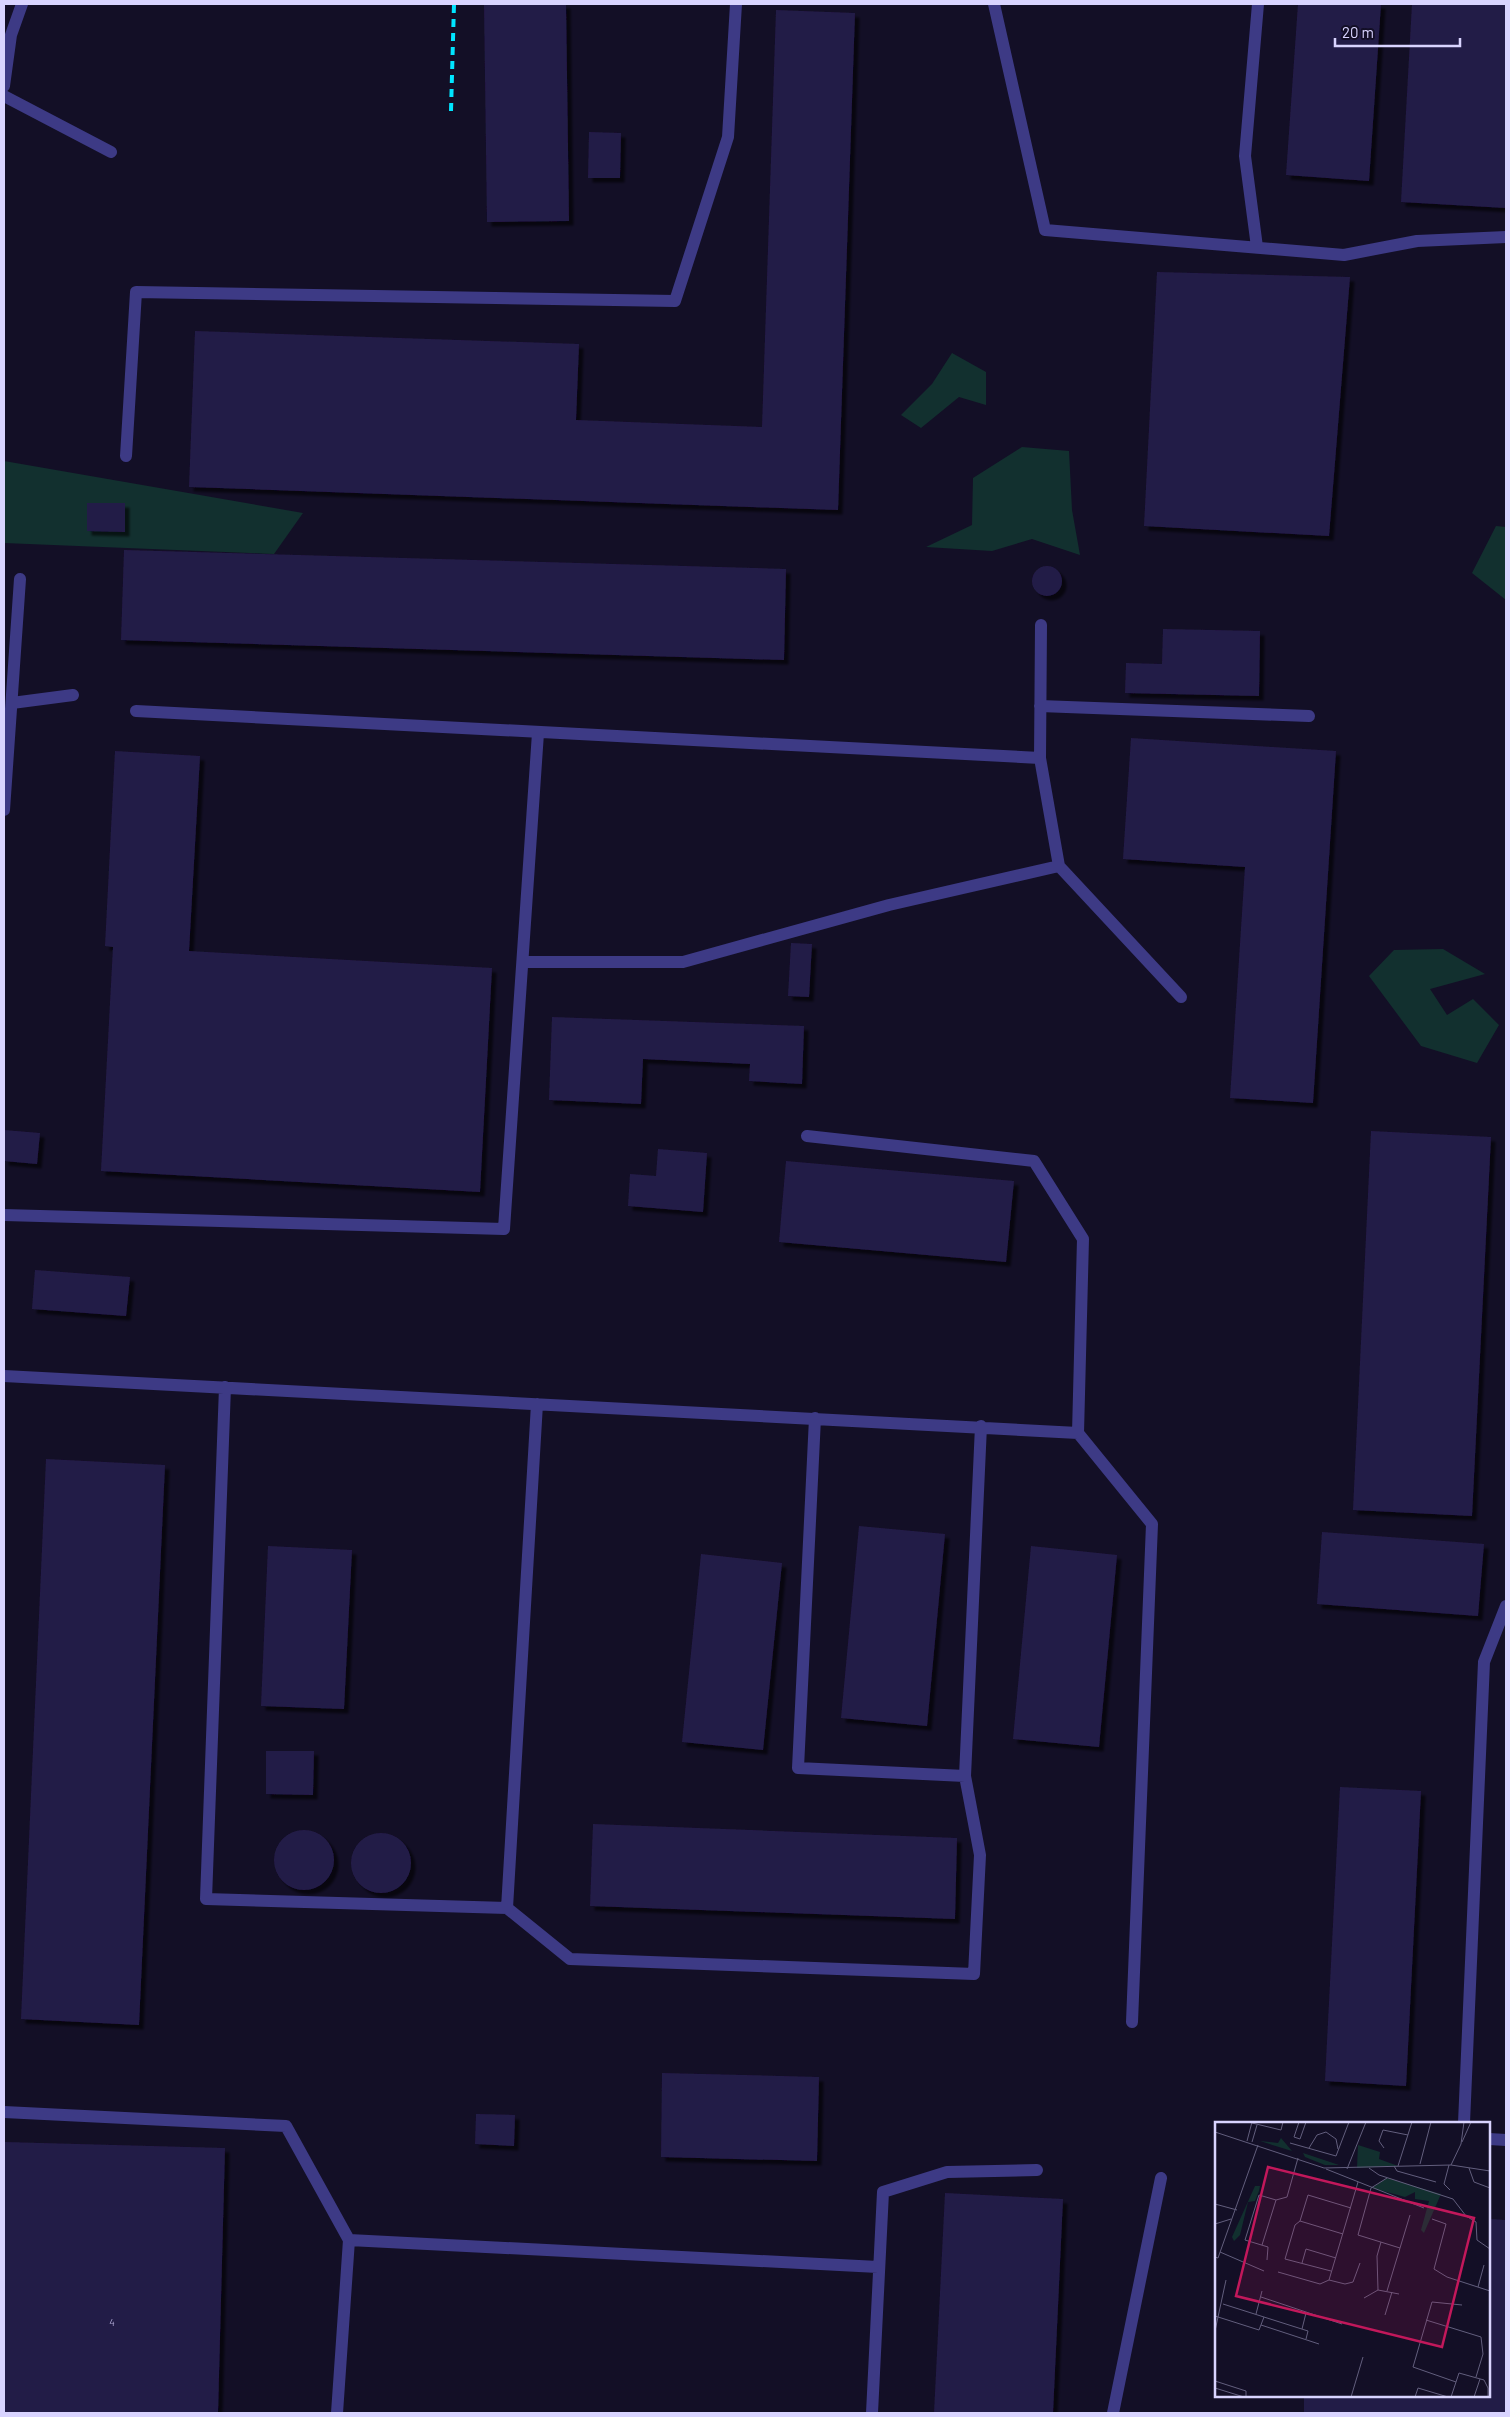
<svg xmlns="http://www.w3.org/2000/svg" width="1510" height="2417" font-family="Barlow,sans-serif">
<defs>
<filter id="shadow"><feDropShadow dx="4.5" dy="4.5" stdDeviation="1" flood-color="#0009"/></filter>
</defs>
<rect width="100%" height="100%" fill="#130f26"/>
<path fill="#12302f" d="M 952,353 L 986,372 L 986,405 L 959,397 L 921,428 L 901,415 L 932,384 Z
M 1022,447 L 1069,451 L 1072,510 L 1080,555 L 1032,539 L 992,551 L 926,547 L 972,525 L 973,478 Z
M 4,461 L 303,513 L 274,554 L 4,543 Z
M 1496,526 L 1506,527 L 1506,600 L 1472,573 Z
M 1443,949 L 1485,974 L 1430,989 L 1447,1015 L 1473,999 L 1499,1025 L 1477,1063 L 1421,1046 L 1369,976 L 1394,950 Z"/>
<path fill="#241b47" filter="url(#shadow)" d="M 484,4 L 566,4 L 569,221 L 487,222 Z
M 1298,4 L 1381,4 L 1369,181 L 1286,175 Z
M 1412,4 L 1506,4 L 1506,208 L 1401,202 Z
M 776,10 L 855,13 L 838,510 L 189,487 L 195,331 L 579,344 L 576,420 L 762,427 Z
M 589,132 L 621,133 L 620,178 L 588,178 Z
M 1157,272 L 1350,277 L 1329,536 L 1144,526 Z
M 87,503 L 125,503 L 125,532 L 87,531 Z
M 124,550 L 786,569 L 784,660 L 121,640 Z
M1032 581a15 15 0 1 1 30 0a15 15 0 1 1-30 0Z
M 1163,629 L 1260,631 L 1259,696 L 1125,693 L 1126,663 L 1162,664 Z
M 1131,738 L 1336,751 L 1313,1103 L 1230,1098 L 1245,867 L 1123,859 Z
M 115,751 L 200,756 L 189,951 L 492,968 L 480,1192 L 101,1171 L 113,947 L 105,946 Z
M 791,943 L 812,944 L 809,997 L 788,996 Z
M 552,1017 L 804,1026 L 802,1084 L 749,1081 L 750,1064 L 643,1059 L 641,1104 L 549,1100 Z
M 4,1130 L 40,1133 L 37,1164 L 4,1161 Z
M 1371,1131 L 1491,1137 L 1472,1516 L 1353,1510 Z
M 658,1149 L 707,1153 L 703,1212 L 628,1206 L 630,1174 L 656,1176 Z
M 786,1161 L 1014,1181 L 1006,1262 L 779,1242 Z
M 35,1270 L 130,1277 L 126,1316 L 32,1309 Z
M 46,1459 L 165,1465 L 139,2025 L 21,2019 Z
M 859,1526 L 945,1534 L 927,1726 L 841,1718 Z
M 1322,1532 L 1484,1544 L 1478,1616 L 1317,1604 Z
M 268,1546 L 352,1550 L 344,1709 L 261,1706 Z
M 1031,1546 L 1117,1555 L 1099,1747 L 1013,1739 Z
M 701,1554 L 782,1563 L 763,1750 L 682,1742 Z
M 266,1751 L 314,1751 L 313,1795 L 266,1794 Z
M 1340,1787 L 1421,1791 L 1406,2086 L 1325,2081 Z
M 593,1824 L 957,1838 L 955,1919 L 590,1906 Z
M274 1860a30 30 0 1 1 60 0a30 30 0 1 1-60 0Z
M351 1863a30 30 0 1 1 60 0a30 30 0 1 1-60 0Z
M 662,2073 L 819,2077 L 817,2161 L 661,2157 Z
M 476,2114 L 515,2115 L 514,2146 L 475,2144 Z
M 4,2142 L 225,2148 L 218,2413 L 4,2413 Z
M 945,2193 L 1063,2199 L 1053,2413 L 934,2413 Z
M 1489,2219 L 1506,2220 L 1506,2413 L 1304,2413 L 1304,2396 L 1489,2396 Z"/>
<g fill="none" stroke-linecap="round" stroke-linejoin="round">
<path stroke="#3d3a85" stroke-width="12" d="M 994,4 L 1045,230 L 1344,255 L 1417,241 L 1506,237
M 4,86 L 11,35 L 22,4
M 4,96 L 111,152
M 1257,247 L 1245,156 L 1258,4
M 126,456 L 136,292 L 675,301 L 728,137 L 736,4
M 1041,625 L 1040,758 L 1059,866 L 1181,997
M 12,703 L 73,695
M 1040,706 L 1309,716
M 136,711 L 1040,758
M 4,810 L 20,579
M 523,962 L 683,962 L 889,905 L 1059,866
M 807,1136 L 1034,1161 L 1083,1239 L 1078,1433
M 4,1215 L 504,1229 L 538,733
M 4,1376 L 1078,1433 L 1152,1524 L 1132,2022
M 225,1387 L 206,1899 L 507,1908 L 570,1959 L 974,1974 L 980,1855 L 965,1776 L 981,1426
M 815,1418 L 798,1768 L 965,1776
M 507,1908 L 537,1404
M 4,2112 L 286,2126 L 349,2240 L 878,2267
M 1464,2123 L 1484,1662 L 1506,1606
M 1489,2139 L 1506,2140
M 337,2413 L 349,2240
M 872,2413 L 883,2192 L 947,2172 L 1037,2170
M 1113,2413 L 1161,2178"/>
<path stroke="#00e5ff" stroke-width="4" stroke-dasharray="8 6" stroke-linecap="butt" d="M 451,111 L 454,4"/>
</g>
<g text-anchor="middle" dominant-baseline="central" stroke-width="5" stroke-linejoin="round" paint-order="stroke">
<g font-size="10" fill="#aca6d1">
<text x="112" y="2322">4</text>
</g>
</g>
<g transform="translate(1215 2122)">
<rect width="275" height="275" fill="#130f26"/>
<path d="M 66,16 L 77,29 L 45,19 L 63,21 ZM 143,23 L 165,30 L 164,37 L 183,44 L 142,46 ZM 88,31 L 124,43 L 110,43 L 90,35 ZM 172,56 L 226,72 L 209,111 L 206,108 L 214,79 L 200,77 L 200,70 L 190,75 L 157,66 ZM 40,64 L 45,64 L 44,69 L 40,79 L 33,80 L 25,113 L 19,119 L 17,115 Z" fill="#12302f"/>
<path fill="none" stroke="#625e7d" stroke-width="1" d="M 84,0 L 79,15 L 85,17 L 91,0M 37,1 L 66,8 L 68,0M 0,10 L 109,46 L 236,43 L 275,49M 32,19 L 37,0M 37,20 L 42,3M 247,20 L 256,0M 75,21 L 121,34 L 134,0M 94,26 L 102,13 L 111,10 L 121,17 L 123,27M 169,26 L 164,19 L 168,8 L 193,13M 205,42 L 216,0M 234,43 L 229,62 L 235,68M 236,43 L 246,22 L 249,0M 179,44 L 182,49 L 221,60M 183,44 L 197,0M 154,46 L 164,53 L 238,77 L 251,94 L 261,100 L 262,118 L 275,127M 254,46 L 259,60 L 275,66M 111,47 L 209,86M 132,47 L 151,0M 172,56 L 156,66 L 143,113 L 185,126M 0,82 L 22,88M 217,97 L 231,102 L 219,147 L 232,155 L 275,169M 85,99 L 128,112M 0,102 L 16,97M 47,123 L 61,78 L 72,75 L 83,36M 5,130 L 49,149M 0,135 L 3,136 L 43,23M 52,138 L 53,125 L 30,118 L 44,73 L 61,78M 87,141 L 91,127 L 121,136M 116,149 L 70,137 L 80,103 L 85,99 L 93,73 L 136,86M 63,150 L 105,162 L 114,158 L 143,60M 114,158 L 130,162 L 138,160 L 145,141M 263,165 L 269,143M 163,168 L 162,134 L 166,120M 172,169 L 195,93M 46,175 L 127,202M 149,176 L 163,168 L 184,172M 8,182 L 93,209 L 91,217M 41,192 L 47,169M 170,193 L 177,170M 0,194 L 44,208 L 49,195M 211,198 L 266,215 L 268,232 L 261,255M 46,203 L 104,222M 87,207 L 91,191M 0,209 L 11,158M 0,259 L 31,269 L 31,275M 241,260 L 198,245 L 217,180 L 247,183M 0,266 L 29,275M 136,275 L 148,235M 200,275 L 203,266 L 233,275M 236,275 L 244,251 L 269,258 L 273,266 L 273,275M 259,275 L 265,257"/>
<path fill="#c2185b" fill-opacity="0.15" stroke="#c2185b" stroke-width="2.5" d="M 53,45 L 259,96 L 227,225 L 21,174 Z"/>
<rect width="275" height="275" fill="none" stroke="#d9d4ff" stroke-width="2.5"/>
</g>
<rect width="1510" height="2417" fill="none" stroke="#d9d4ff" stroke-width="10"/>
<path d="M1335 38v8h125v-8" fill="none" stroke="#d9d4ff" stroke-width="2.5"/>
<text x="1342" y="38" font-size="15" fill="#d9d4ff" stroke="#130f26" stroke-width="4" paint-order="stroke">20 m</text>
</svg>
